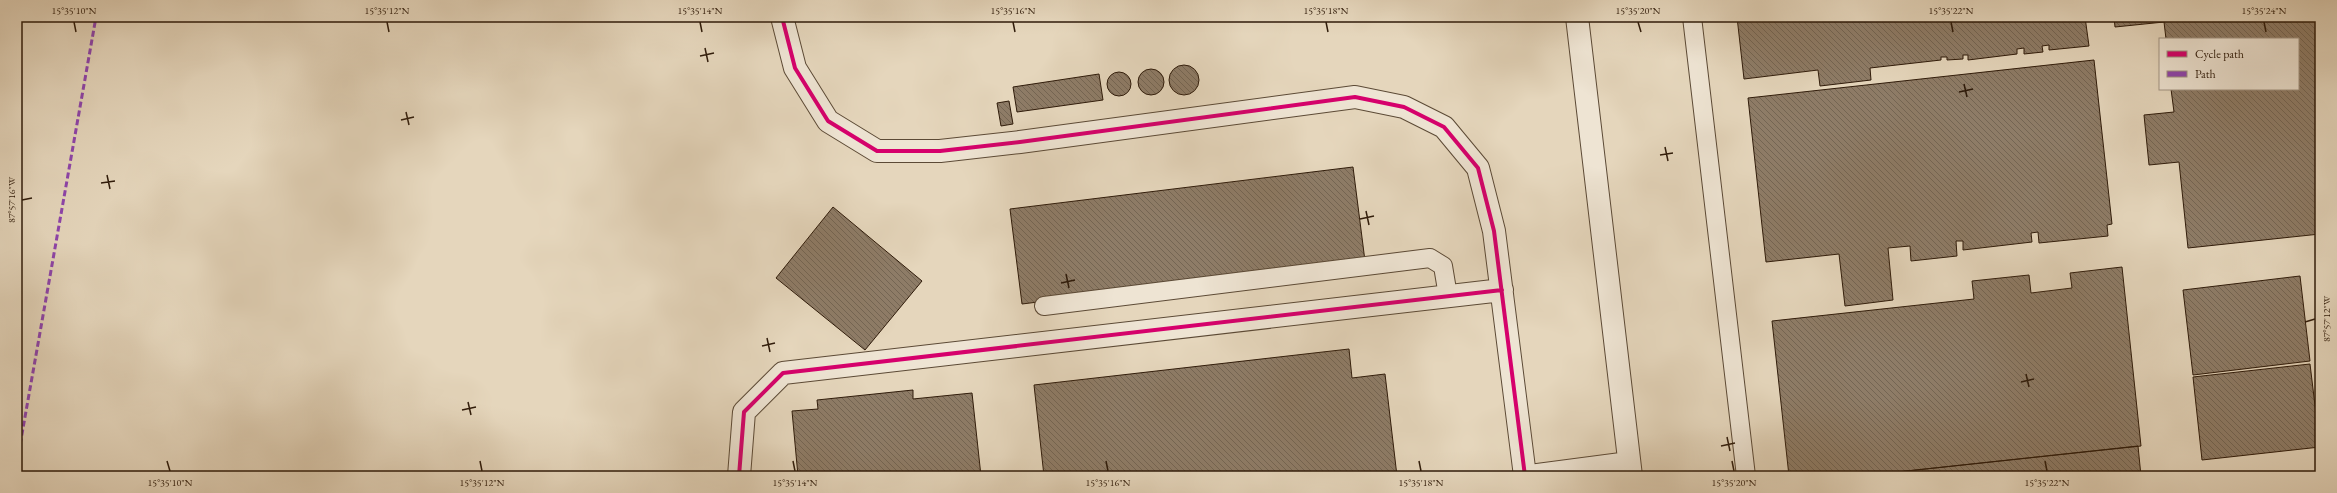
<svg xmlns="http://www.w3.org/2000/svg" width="2337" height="493" font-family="'EB Garamond',serif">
<defs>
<pattern id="building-back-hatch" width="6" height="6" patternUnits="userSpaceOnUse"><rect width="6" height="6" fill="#8e7c67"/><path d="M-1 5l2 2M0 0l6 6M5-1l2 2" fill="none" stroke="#746553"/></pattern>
</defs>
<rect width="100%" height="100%" fill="#e5d6bc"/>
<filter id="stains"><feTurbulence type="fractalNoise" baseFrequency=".005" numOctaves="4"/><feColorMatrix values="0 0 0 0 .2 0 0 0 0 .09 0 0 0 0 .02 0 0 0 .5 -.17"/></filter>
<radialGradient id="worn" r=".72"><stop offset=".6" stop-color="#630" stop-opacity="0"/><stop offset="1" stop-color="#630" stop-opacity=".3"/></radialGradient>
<path fill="url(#building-back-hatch)" stroke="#2f1b0a" d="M 1737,17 L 2085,17 L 2089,46 L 2049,50 L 2049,45 L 2042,46 L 2043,52 L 2024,54 L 2024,48 L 2017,49 L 2017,54 L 1968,60 L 1968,55 L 1963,55 L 1963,59 L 1947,60 L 1947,57 L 1941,57 L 1941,60 L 1870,68 L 1871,80 L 1820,86 L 1818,70 L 1744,79 Z
M 2114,17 L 2320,17 L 2320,234 L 2188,248 L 2179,162 L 2149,165 L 2144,115 L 2174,112 L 2171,89 L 2298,89 L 2298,39 L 2166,39 L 2164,22 L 2115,27 Z
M 2094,60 L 2112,224 L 2107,225 L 2108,236 L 2039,243 L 2038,232 L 2031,233 L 2032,242 L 1963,250 L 1963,241 L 1956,241 L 1957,256 L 1911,261 L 1910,246 L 1888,248 L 1893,300 L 1845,306 L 1839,254 L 1766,262 L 1748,98 Z
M1169 80a15 15 0 1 1 30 0a15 15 0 1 1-30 0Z
M1138 82a13 13 0 1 1 26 0a13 13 0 1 1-26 0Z
M1107 84a12 12 0 1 1 24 0a12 12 0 1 1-24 0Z
M 1099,74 L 1103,100 L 1017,112 L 1013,87 Z
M 1009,101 L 1013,124 L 1001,126 L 997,103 Z
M 1353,167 L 1365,261 L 1022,304 L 1010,209 Z
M 833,207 L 922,281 L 865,350 L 776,278 Z
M 2122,267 L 2141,446 L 1860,476 L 1789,476 L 1772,321 L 1974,299 L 1972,281 L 2029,275 L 2031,293 L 2072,288 L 2070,273 Z
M 2300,276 L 2310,361 L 2193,375 L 2183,290 Z
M 1349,349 L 1352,378 L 1385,374 L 1397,476 L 1044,476 L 1034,385 Z
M 2310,364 L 2320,447 L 2202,460 L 2193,377 Z
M 913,390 L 913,399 L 972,393 L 981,476 L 798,476 L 792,411 L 818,409 L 817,400 Z
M 2138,446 L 2141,476 L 1860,476 Z"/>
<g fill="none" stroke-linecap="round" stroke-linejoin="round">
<g stroke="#5c4a36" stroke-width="20">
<path id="service" d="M 1692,17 L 1746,476
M 1044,306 L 1430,258 L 1443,266 L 1448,296"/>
</g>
<g stroke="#5c4a36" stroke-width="24">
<path id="minor" d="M 782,17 L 795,68 L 828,121 L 877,151 L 940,151 L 1020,142 L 1355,97 L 1404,107 L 1444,127 L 1478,168 L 1494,231 L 1525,476
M 1577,17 L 1631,476
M 739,476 L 744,412 L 783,373 L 1502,290
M 1530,476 L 1629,463"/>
</g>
<use href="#service" stroke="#eee4d3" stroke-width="18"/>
<use href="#minor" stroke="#eee4d3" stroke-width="22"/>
<path stroke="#8e44ad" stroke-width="3" stroke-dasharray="6 3" stroke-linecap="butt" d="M 17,462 L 96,17"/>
<g stroke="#eee4d3" stroke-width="6">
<path id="cycleway" d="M 782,17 L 795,68 L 828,121 L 877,151 L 940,151 L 1020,142 L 1355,97 L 1404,107 L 1444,127 L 1478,168 L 1494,231 L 1525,476
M 739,476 L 744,412 L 783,373 L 1502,290"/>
</g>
<use href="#cycleway" stroke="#d6006c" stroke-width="4"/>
</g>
<path fill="none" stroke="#2f1b0a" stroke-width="1.5" d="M 74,22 L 76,32M 387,22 L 389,32M 700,22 L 702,32M 1013,22 L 1015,32M 1326,22 L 1328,32M 1638,22 L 1641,32M 1951,22 L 1953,32M 2264,22 L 2266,32M 705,48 L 708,62M 700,56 L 714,53M 1964,84 L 1967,97M 1959,92 L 1973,89M 406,112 L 409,125M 401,120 L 414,117M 1665,147 L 1668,161M 1660,155 L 1673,153M 107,175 L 110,189M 101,183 L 115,181M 22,200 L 32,198M 1366,211 L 1369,225M 1360,219 L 1374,216M 1066,274 L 1069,288M 1061,283 L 1075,280M 2305,322 L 2315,319M 767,338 L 770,352M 762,346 L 775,343M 2026,374 L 2029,387M 2021,382 L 2034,379M 468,402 L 471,415M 462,410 L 476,407M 1727,437 L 1730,451M 1721,446 L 1735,443M 167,461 L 170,471M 480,461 L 482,471M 793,461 L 795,471M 1106,461 L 1108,471M 1419,461 L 1421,471M 1732,461 L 1734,471M 2045,461 L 2047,471"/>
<rect width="2337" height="493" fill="none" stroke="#e5d6bc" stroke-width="44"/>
<rect x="2159" y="38" width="140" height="52" fill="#eee4d3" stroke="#a29483"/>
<rect x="2167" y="51" width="20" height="6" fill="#d6006c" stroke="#a29483"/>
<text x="2195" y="58" font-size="12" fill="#2f1b0a">Cycle path</text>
<rect x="2167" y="71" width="20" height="6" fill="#8e44ad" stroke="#a29483"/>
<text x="2195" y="78" font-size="12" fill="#2f1b0a">Path</text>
<rect x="22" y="22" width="2293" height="449" fill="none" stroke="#2f1b0a" stroke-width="1.5"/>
<g font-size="10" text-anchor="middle" fill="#2f1b0a">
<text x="74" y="14">15°35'10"N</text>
<text x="387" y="14">15°35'12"N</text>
<text x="700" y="14">15°35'14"N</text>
<text x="1013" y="14">15°35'16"N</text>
<text x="1326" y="14">15°35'18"N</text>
<text x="1638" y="14">15°35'20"N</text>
<text x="1951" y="14">15°35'22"N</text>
<text x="2264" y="14">15°35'24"N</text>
<text transform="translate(11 200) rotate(-90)" y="4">87°57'16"W</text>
<text transform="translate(2326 319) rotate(-90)" y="4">87°57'12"W</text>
<text x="170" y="486">15°35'10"N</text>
<text x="482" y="486">15°35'12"N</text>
<text x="795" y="486">15°35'14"N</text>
<text x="1108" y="486">15°35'16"N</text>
<text x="1421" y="486">15°35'18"N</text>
<text x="1734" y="486">15°35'20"N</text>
<text x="2047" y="486">15°35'22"N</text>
</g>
<rect width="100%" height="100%" filter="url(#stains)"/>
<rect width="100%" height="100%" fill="url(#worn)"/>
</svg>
